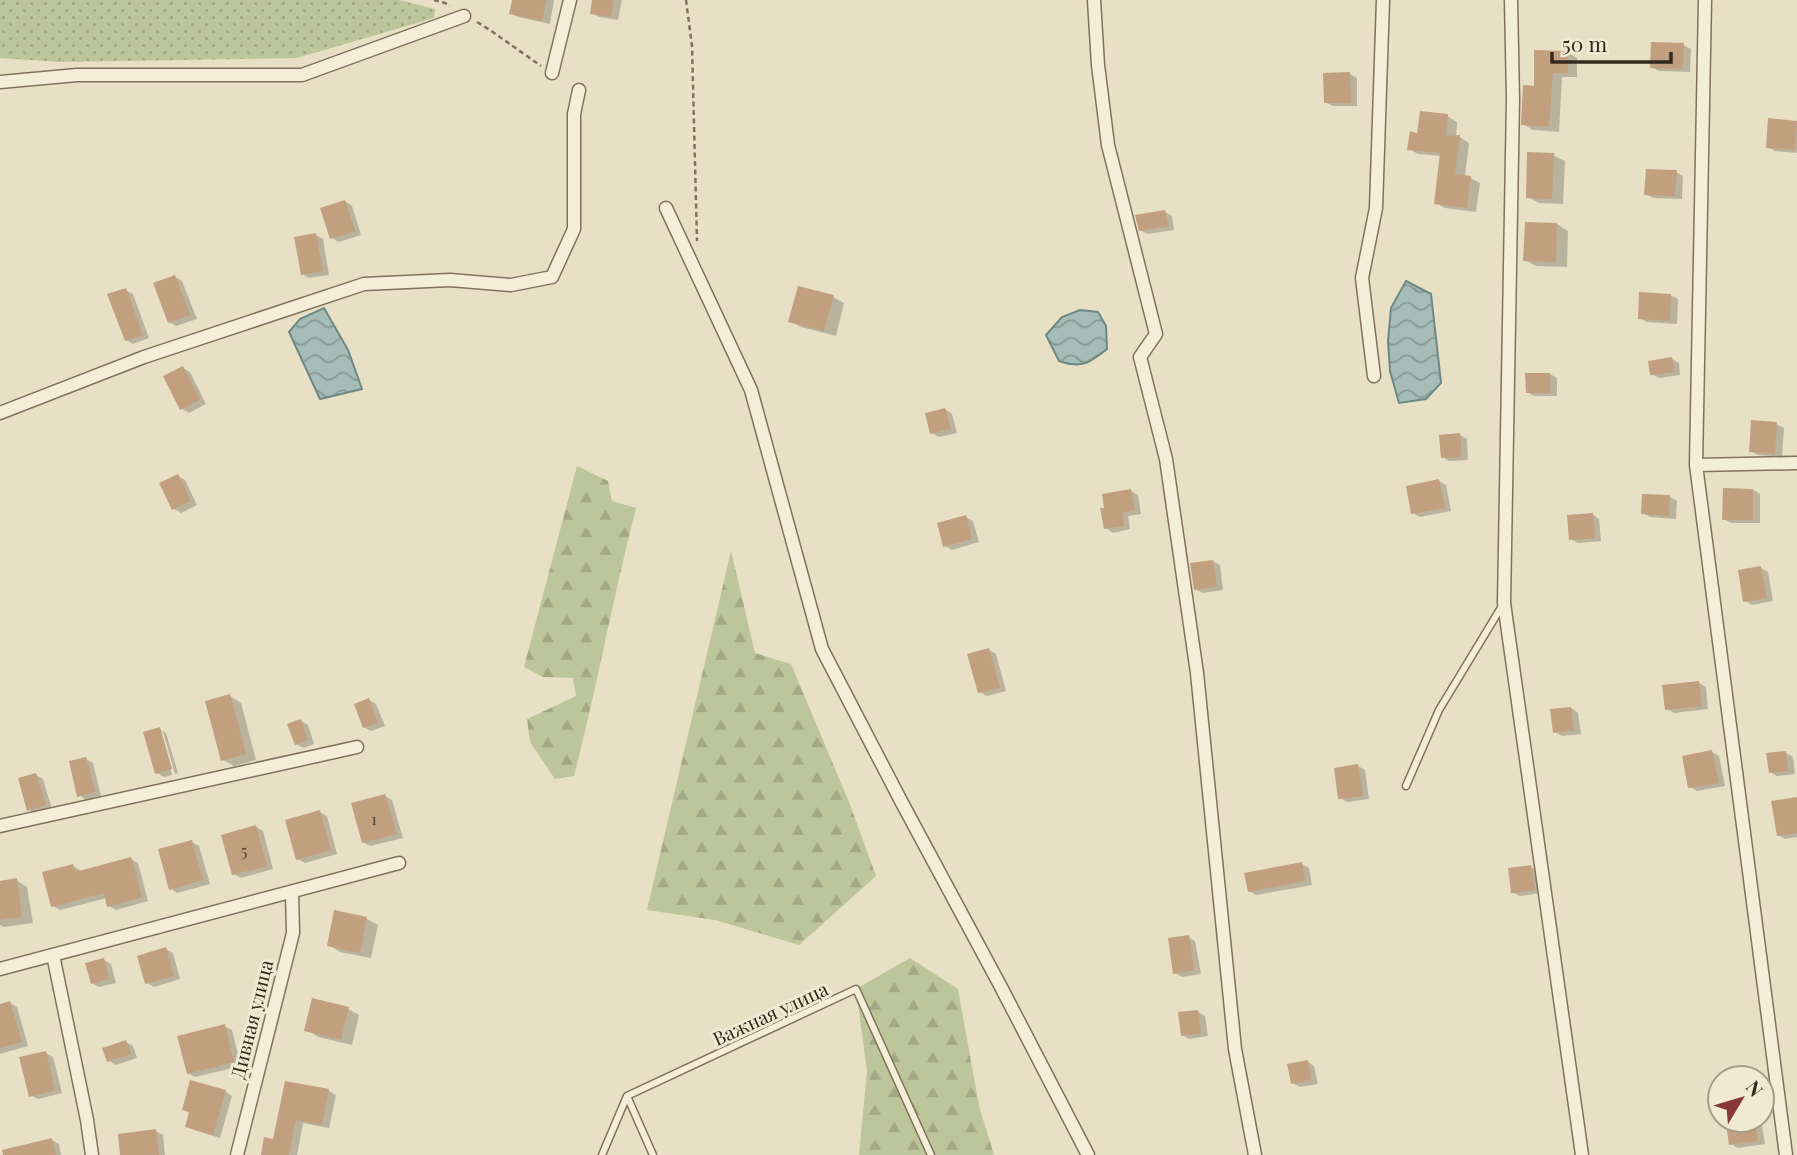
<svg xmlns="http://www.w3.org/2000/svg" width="1797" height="1155" font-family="'Playfair Display',serif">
<defs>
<pattern id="forest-firs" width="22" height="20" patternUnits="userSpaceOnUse" patternTransform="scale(1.75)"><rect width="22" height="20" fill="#bdc59a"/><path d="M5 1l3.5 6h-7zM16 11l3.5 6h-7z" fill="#a3a984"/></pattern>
<pattern id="garden-dots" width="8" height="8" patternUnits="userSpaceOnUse" patternTransform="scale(1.75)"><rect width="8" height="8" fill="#bdc59a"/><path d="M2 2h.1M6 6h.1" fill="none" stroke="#a3a984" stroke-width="1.8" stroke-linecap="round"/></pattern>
<pattern id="water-waves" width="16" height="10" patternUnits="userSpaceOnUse" patternTransform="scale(1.75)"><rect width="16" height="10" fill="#a6bcb7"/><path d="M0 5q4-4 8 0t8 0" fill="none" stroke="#889994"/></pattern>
</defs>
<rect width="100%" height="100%" fill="#e8e0c5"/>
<path fill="url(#forest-firs)" d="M 577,466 L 608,481 L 612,501 L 636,508 C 613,597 597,687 574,776 L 555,779 L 530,742 L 527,719 L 576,696 L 573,678 L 543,677 L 524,667 Z
M 731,551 L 755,653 L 791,664 L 849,802 L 876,876 L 799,945 L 715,920 L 647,910 Z
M 910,958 L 958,989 L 979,1106 L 994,1155 L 859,1155 L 867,1071 L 856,989 Z"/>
<path fill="url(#garden-dots)" d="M 0,0 L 399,0 L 435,9 L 434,18 L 297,58 L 60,62 L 0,58 Z"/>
<path fill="url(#water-waves)" stroke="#6e8984" stroke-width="2" d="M 1406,281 L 1431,294 L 1441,383 L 1426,399 L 1399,403 L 1390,371 L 1388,341 L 1391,308 Z
M 324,308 L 348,350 L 362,389 L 320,399 L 289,332 L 300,319 Z
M 1080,310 L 1098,312 L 1106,326 L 1107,349 C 1089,363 1082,369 1059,361 L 1046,335 L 1062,317 Z"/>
<path fill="#0003" d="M 514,0 L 554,0 L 550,24 L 518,17 L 511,13 Z
M 594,0 L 622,0 L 618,20 L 599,17 L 592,13 Z
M 1683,45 L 1691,49 L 1690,72 L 1659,71 L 1652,67 Z
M 1567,52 L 1577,58 L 1577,77 L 1562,77 L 1559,132 L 1533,130 L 1523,124 L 1536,87 Z
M 1350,74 L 1357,78 L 1357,106 L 1333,106 L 1325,102 Z
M 1447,116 L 1457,122 L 1456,137 L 1460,137 L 1469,143 L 1465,177 L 1470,178 L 1480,183 L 1476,212 L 1445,208 L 1436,203 L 1441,156 L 1418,154 L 1409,149 Z
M 1770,120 L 1797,122 L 1797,153 L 1775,151 L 1768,147 Z
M 1553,155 L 1565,161 L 1563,204 L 1539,203 L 1528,197 Z
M 1676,172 L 1683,176 L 1682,199 L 1653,198 L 1646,194 Z
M 345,201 L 352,206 L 361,235 L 339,242 L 332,238 Z
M 1165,212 L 1172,216 L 1174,230 L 1148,234 L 1140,230 Z
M 1557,224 L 1568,231 L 1567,267 L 1536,266 L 1525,260 Z
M 316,235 L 323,239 L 329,275 L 309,278 L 302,274 Z
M 175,277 L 182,281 L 197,319 L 176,326 L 169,322 Z
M 125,290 L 133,294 L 149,338 L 133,344 L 126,340 Z
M 1670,295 L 1678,299 L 1677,324 L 1647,322 L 1640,318 Z
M 833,297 L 844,303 L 836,336 L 801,327 L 790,321 Z
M 1672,359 L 1679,363 L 1680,375 L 1659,378 L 1652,374 Z
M 183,368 L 190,372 L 206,404 L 189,413 L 182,409 Z
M 1550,374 L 1557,378 L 1557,396 L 1534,396 L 1527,392 Z
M 945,409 L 952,414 L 957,433 L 939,437 L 932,433 Z
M 1776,424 L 1784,428 L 1782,457 L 1758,455 L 1751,451 Z
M 1460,435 L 1467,439 L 1468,460 L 1449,461 L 1442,457 Z
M 178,476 L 185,480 L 197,505 L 181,513 L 174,509 Z
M 1439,481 L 1446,485 L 1451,511 L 1420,517 L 1413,513 Z
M 1753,490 L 1760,494 L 1760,523 L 1731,523 L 1724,519 Z
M 1131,491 L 1138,495 L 1141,514 L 1128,516 L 1130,529 L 1113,533 L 1106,528 Z
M 1670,497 L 1677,501 L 1676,519 L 1650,517 L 1643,513 Z
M 1592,514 L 1599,519 L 1601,541 L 1578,543 L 1571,539 Z
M 966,517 L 973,521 L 979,542 L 952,550 L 945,546 Z
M 1213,561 L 1220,565 L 1223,590 L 1203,593 L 1195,589 Z
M 1761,568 L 1768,572 L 1773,601 L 1752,605 L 1744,600 Z
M 989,650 L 996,654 L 1006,691 L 987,696 L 980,692 Z
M 1699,683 L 1706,687 L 1708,709 L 1674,713 L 1667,709 Z
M 230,696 L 241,703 L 256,760 L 234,766 L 223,760 Z
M 369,700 L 376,704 L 385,726 L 371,731 L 364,727 Z
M 1571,708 L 1578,713 L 1581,734 L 1562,736 L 1555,732 Z
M 301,721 L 308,725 L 314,744 L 304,748 L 296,744 Z
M 159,729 L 166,733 L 178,773 L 175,774 L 163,732 L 159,732 L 172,775 L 164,777 L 157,773 Z
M 1712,752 L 1719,756 L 1725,786 L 1697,791 L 1690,787 Z
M 1786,753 L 1793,757 L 1795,774 L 1777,776 L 1770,772 Z
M 86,759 L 93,763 L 101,796 L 86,800 L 79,795 Z
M 1358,766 L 1365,770 L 1369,799 L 1347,802 L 1340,798 Z
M 36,775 L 43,779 L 52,809 L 36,814 L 29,810 Z
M 385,796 L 392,800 L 403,838 L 370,846 L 363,842 Z
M 1797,798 L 1797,837 L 1785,839 L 1778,835 Z
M 319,812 L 327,816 L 337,854 L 305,863 L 298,859 Z
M 256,827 L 263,831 L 273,869 L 241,878 L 234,874 Z
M 192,842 L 199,846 L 210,884 L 177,893 L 170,888 Z
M 131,859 L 138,863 L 148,901 L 116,910 L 109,906 L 107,898 L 60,910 L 53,906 L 73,866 L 80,870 L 81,872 Z
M 1302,864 L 1309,868 L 1312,885 L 1256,895 L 1249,891 Z
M 1531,867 L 1538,871 L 1541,893 L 1520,896 L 1512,892 Z
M 16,880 L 27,887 L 33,923 L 4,927 L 0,925 L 0,883 Z
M 336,912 L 367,919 L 378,925 L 371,958 L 340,952 L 329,945 Z
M 1188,937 L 1195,941 L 1201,974 L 1182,977 L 1175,973 Z
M 166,949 L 173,953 L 180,979 L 154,987 L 147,983 Z
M 104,960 L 111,964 L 116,983 L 99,987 L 92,983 Z
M 10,1003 L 17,1007 L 28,1046 L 0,1054 L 0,1006 Z
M 348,1009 L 359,1015 L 352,1045 L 318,1037 L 307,1030 Z
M 1198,1012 L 1205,1016 L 1208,1036 L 1189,1039 L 1182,1035 Z
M 224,1026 L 232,1030 L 241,1066 L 195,1077 L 188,1073 Z
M 126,1042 L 133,1046 L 137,1058 L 116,1065 L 108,1060 Z
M 46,1053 L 53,1057 L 62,1093 L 38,1099 L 30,1095 Z
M 1307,1061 L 1314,1066 L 1318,1084 L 1300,1087 L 1292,1083 Z
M 287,1083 L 329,1091 L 336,1095 L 329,1128 L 303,1123 L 297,1155 L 262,1155 L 275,1141 Z
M 225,1091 L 232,1096 L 220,1138 L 194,1130 L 187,1126 L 191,1113 Z
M 1755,1121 L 1762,1126 L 1765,1144 L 1738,1148 L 1731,1144 Z
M 155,1131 L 163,1135 L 165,1155 L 122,1155 Z
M 52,1140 L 59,1144 L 61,1155 L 27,1155 Z"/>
<path fill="#c29f7f" d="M 512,0 L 547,0 L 542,21 L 509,14 Z
M 592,0 L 614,0 L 611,17 L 590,14 Z
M 1651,42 L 1684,43 L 1683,69 L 1650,68 Z
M 1534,50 L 1567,51 L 1568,73 L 1553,73 L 1549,127 L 1521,125 L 1523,85 L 1534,86 Z
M 1350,72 L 1351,103 L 1324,103 L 1323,73 Z
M 1420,111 L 1448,114 L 1446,136 L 1460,135 L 1455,174 L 1471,176 L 1467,208 L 1434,204 L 1440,153 L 1407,150 L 1410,131 L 1417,133 Z
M 1768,118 L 1797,121 L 1795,150 L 1766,148 Z
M 1527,152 L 1554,153 L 1552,199 L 1526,198 Z
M 1646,169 L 1677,170 L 1675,196 L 1644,195 Z
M 345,200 L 355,231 L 330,239 L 320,208 Z
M 1165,210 L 1168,226 L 1139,231 L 1135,215 Z
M 1525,222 L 1557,223 L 1556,262 L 1523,261 Z
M 316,233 L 323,271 L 301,275 L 294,237 Z
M 175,275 L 190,315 L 168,323 L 153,283 Z
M 798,286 L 834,295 L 824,331 L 788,322 Z
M 126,288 L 143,335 L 125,341 L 107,294 Z
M 1639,292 L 1671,294 L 1670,321 L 1638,319 Z
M 1672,357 L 1674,372 L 1650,375 L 1648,361 Z
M 183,366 L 200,400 L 180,410 L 163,376 Z
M 1525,373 L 1550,373 L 1550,393 L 1526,393 Z
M 945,408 L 951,429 L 930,434 L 925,413 Z
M 1751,420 L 1777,422 L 1775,454 L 1749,452 Z
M 1460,433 L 1462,457 L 1441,458 L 1439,435 Z
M 178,474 L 191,501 L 172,510 L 159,483 Z
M 1439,479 L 1445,508 L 1411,514 L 1406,486 Z
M 1723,488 L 1753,489 L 1753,520 L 1722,520 Z
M 1131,489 L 1135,510 L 1122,513 L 1124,526 L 1104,529 L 1100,508 L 1104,508 L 1102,494 Z
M 1642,494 L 1670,495 L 1669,516 L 1641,514 Z
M 1593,513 L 1595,538 L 1569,540 L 1567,515 Z
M 966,515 L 972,539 L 943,547 L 937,523 Z
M 1213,560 L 1217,586 L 1194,590 L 1190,563 Z
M 1761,566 L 1767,598 L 1743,602 L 1738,570 Z
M 989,648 L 1000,688 L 978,693 L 967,654 Z
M 1699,681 L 1702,706 L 1665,710 L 1662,685 Z
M 230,694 L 246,754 L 221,761 L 205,701 Z
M 369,698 L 378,723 L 363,728 L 354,704 Z
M 1571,707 L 1574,730 L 1553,733 L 1550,709 Z
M 301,719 L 308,740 L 295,745 L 287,724 Z
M 160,727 L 172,769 L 155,774 L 143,732 Z
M 1712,750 L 1719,783 L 1688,788 L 1682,756 Z
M 1786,751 L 1788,771 L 1769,773 L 1766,753 Z
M 86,757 L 95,792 L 77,797 L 69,761 Z
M 1358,764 L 1363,796 L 1338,799 L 1334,768 Z
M 36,773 L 46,805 L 27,811 L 18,778 Z
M 385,794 L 397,834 L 362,843 L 351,803 Z
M 1797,797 L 1797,833 L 1777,836 L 1771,801 Z
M 320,810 L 331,850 L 296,860 L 285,820 Z
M 256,825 L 267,866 L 232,875 L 221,835 Z
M 192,840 L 203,880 L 169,890 L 158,849 Z
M 131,857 L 142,897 L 107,907 L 104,893 L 51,907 L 42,872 L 73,864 L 75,872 Z
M 1302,862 L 1305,881 L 1248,892 L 1244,873 Z
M 1531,865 L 1535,890 L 1511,893 L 1508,868 Z
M 17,878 L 22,917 L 0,920 L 0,881 Z
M 334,910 L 367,917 L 360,953 L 327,946 Z
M 1189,935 L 1194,970 L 1173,974 L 1168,938 Z
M 166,947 L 174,976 L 145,984 L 137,956 Z
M 104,958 L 109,979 L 91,984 L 85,963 Z
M 312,998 L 349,1007 L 341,1040 L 304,1031 Z
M 10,1001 L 22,1042 L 0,1048 L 0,1004 Z
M 1198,1010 L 1201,1033 L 1181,1036 L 1178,1012 Z
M 225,1024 L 234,1062 L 187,1074 L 177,1036 Z
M 126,1040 L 131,1054 L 107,1062 L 102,1048 Z
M 46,1051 L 55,1090 L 29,1097 L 19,1057 Z
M 1308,1060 L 1311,1080 L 1291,1084 L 1287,1064 Z
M 190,1080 L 226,1090 L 213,1135 L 185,1127 L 189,1112 L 182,1110 Z
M 285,1081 L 329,1089 L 322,1125 L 296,1120 L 289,1155 L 261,1155 L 264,1137 L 273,1139 Z
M 1755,1120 L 1758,1141 L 1729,1145 L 1726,1124 Z
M 156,1129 L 159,1155 L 120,1155 L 118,1134 Z
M 52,1138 L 56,1155 L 3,1155 L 2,1150 Z"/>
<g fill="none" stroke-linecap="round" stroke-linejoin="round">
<g stroke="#81725d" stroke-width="9">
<path id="lane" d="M 1406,786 L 1439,710 L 1502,606
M 627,1096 L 653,1155
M 602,1155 L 627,1096 L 856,989 L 931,1155"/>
</g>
<g stroke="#81725d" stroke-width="15">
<path id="street" d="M 1094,0 L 1098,65 L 1108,145 L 1156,334 L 1140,357 L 1166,459 L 1197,673 L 1235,1049 L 1255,1155
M 1511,0 L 1513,99 L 1504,603 L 1582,1155
M 1705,0 L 1696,465 L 1786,1155
M 552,73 L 570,0
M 0,82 L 77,75 L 302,75 L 464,16
M 666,208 L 751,390 L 822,649 L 901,801 L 1001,987 L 1088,1155
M 1374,376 L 1362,278 L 1376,208 L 1383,0
M 0,413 L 144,357 L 364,284 L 450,280 L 511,285 L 552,277 L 574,229 L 574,114 L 579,90
M 1696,465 L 1797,463
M 0,826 L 357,747
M 53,955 L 87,1120 L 92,1155
M 0,969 L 399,863
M 237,1155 L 293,933 L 292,892"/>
</g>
<path stroke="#81725d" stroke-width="2.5" stroke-dasharray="5 3.5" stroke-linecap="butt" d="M 434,0 L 445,3 L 450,6
M 686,0 L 692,46 L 697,241
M 477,22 L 490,30 L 541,66"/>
<use href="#lane" stroke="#f4edd7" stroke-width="6"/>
<use href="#street" stroke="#f4edd7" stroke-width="12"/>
</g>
<g text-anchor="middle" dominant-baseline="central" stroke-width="6" stroke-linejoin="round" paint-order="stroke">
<g font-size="16" fill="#574737">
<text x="374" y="818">1</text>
<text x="244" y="850">5</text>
</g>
<g font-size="19" fill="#332a1f" stroke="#f1ead3">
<text transform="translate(770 1013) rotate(-25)">Важная улица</text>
<text transform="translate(251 1019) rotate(-76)">Дивная улица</text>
</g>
</g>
<g transform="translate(1741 1099) rotate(52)"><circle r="33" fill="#f1ead3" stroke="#a59d8b" stroke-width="2"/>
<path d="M0-5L12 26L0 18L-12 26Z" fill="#883935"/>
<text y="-10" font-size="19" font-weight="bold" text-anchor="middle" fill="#332a1f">N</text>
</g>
<path d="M1552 52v10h119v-10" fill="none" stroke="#332a1f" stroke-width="3.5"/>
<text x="1562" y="52" font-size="21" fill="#332a1f" stroke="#f1ead3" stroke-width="5" paint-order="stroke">50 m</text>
</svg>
